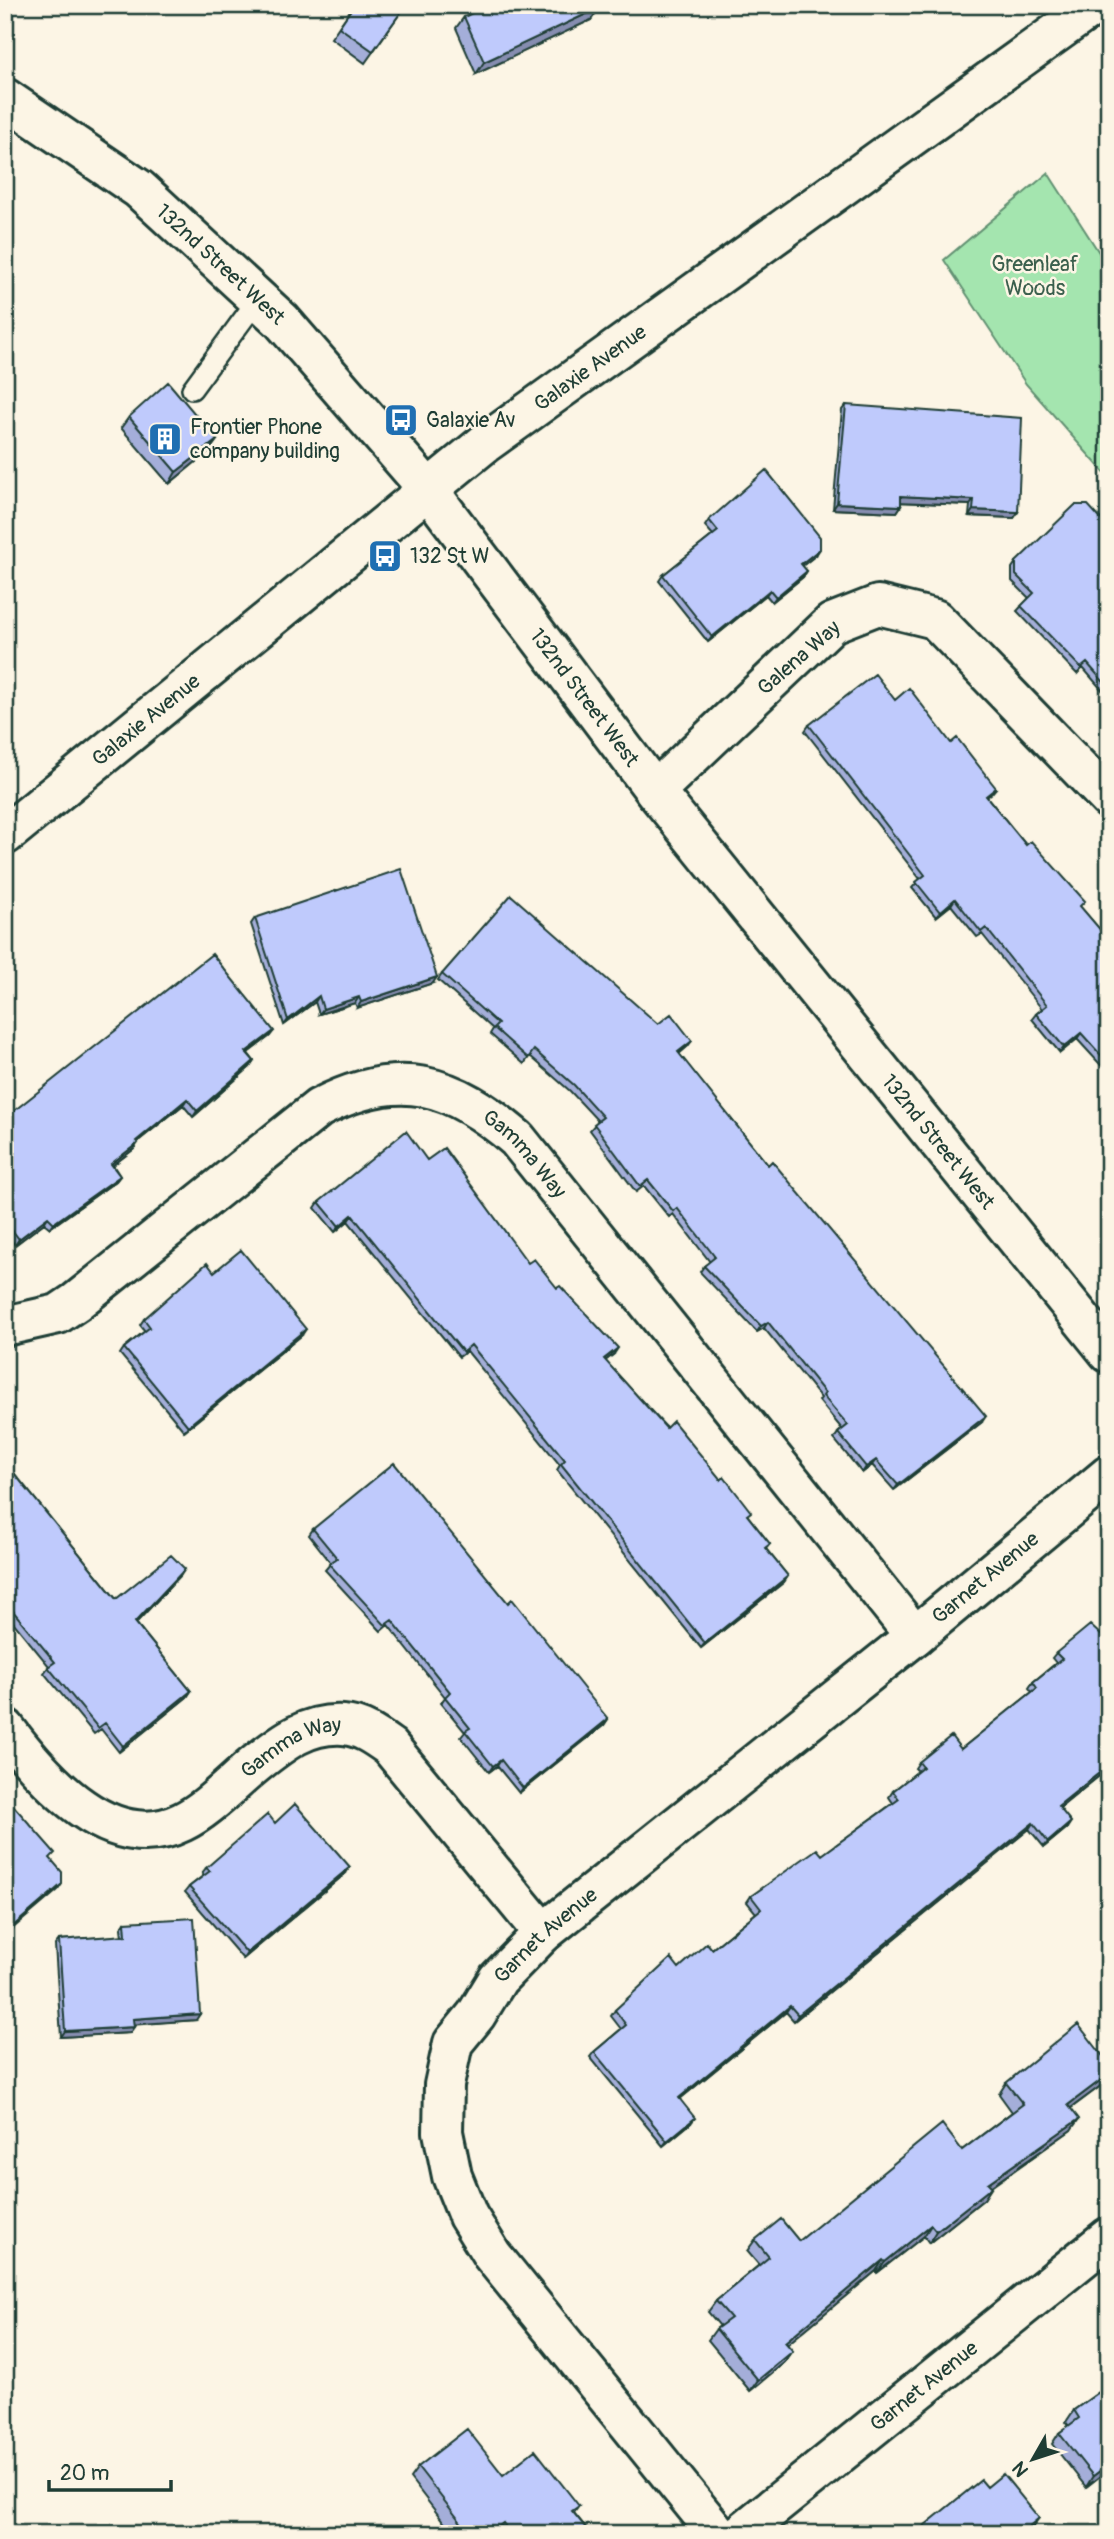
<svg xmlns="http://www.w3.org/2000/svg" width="1114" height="2539" font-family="Pangolin,sans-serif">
<rect width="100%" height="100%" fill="#fcf5e5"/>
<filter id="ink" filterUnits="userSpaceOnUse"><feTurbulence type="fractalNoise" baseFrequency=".0143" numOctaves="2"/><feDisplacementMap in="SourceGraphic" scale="14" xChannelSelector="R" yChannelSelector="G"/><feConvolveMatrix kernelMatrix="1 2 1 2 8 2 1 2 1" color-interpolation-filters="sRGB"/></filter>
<g filter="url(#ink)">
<path fill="#a4e5af" stroke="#629172" stroke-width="2" d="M 1048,173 L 1109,268 L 1109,478 L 1026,384 L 944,260 Z"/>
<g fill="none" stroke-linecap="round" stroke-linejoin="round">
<g stroke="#1f3d34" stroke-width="24">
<path id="lane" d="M 192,389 L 258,299"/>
</g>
<g stroke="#1f3d34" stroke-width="44">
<g id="street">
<path id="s1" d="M 427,488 L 655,791 L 1109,1353"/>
<path d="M 655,791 L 832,623 L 878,605 L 935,619 L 1109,799"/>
<path id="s2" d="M 5,1326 L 58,1314 L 76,1302 L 319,1108 C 400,1066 452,1083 517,1139 L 915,1636"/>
<path id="s3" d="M 5,1728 C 44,1780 111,1857 182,1822 C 209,1809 234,1781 258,1762 C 283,1742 307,1723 343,1725 C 361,1726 376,1737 390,1747 L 543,1933"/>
<path id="s4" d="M 718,2534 L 492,2255 L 468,2216 L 452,2176 L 443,2132 L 444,2085 L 453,2043 L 476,2015 L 498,1979 L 543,1933 L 915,1636 L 1109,1475"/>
<path id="s5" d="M 740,2534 L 1109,2237"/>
</g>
</g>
<g stroke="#1f3d34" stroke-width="44">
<g id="secondary">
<path id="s6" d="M 5,98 L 139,189 L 282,321 L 427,488"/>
<path id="s7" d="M 5,835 L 484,444 L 1095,5"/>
</g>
</g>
<use href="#lane" stroke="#fcf5e5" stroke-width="19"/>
<use href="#street" stroke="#fcf5e5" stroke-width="38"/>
<use href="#secondary" stroke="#fcf5e5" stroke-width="38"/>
</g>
<path fill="#a4aed9" stroke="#1f3d34" stroke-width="2" d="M 354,5 L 406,5 L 365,63 L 331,38 Z
M 599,8 L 591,20 L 476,74 L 456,28 L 464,17 Z
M 846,405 L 1018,512 L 1014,518 L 969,516 L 970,505 L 901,502 L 901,506 L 897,512 L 833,509 L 842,410 Z
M 129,417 L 217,440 L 209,451 L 169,484 L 121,428 Z
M 709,520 L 816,555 L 802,566 L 807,571 L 803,577 L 772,602 L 766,595 L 708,642 L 659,581 L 663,575 L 713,535 L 705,526 Z
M 1109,528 L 1109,698 L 1083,668 L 1077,674 L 1017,611 L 1029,598 L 1012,581 L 1012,568 L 1016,562 Z
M 895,700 L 951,743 L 996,788 L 992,793 L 987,797 L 1026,845 L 1109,940 L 1109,1074 L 1077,1039 L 1060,1053 L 1032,1019 L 1036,1014 L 1042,1009 L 982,934 L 977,937 L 951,905 L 936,917 L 912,888 L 920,879 L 805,731 L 809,725 Z
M 255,918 L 433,983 L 357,1008 L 355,1003 L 319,1014 L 315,1002 L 284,1025 L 251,924 Z
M 442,974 L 658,1024 L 688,1046 L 679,1054 L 768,1165 L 982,1422 L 894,1490 L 872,1465 L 862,1473 L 834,1439 L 838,1433 L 842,1429 L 819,1401 L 821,1398 L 764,1328 L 757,1332 L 700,1272 L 704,1266 L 710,1262 L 673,1214 L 669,1217 L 644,1186 L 636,1192 L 590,1130 L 598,1121 L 570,1091 L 530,1056 L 524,1064 L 490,1034 L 493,1029 L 438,980 Z
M 270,1036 L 248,1053 L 254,1061 L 250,1067 L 193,1117 L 183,1105 L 137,1142 L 134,1149 L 113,1165 L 120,1176 L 116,1181 L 50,1228 L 44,1223 L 15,1245 L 5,1232 L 5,1118 Z
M 427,1160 L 528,1263 L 557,1288 L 614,1354 L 605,1361 L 748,1516 L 770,1544 L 766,1549 L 788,1576 L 784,1582 L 701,1648 L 557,1470 L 560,1465 L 467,1351 L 459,1357 L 348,1221 L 335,1232 L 315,1208 L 319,1202 Z
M 214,1272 L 302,1335 L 184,1431 L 120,1354 L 124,1348 L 145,1331 L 140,1325 L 144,1319 Z
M 5,1462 L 116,1599 L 181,1575 L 136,1623 L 191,1691 L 187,1697 L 119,1752 L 101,1729 L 94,1734 L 44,1673 L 49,1666 L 9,1617 L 7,1619 L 5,1616 Z
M 313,1529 L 508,1603 L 608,1719 L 604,1725 L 519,1793 L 497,1766 L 489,1772 L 461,1737 L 465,1732 L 441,1703 L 445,1697 L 388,1625 L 381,1631 L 325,1570 L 331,1563 L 309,1535 Z
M 1109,1631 L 1109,1768 L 1060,1808 L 1067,1828 L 1044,1847 L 1029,1829 L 794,2021 L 786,2012 L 680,2099 L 691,2123 L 663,2146 L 590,2057 L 594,2052 L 621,2029 L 611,2016 L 615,2010 L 679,1968 L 712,1949 L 756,1913 L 747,1902 L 751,1896 L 822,1855 L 893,1803 L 889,1797 L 893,1791 L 918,1771 L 915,1768 L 919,1762 L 961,1749 L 1032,1692 L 1029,1688 L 1033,1682 L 1056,1663 L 1052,1658 L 1056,1653 L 1102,1636 Z
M 275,1823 L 346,1873 L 243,1959 L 185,1892 L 189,1887 L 204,1875 L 202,1873 L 206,1868 Z
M 125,1922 L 196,2020 L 134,2024 L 130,2033 L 61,2037 L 55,1945 L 59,1940 L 122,1936 L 121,1928 Z
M 1106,2082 L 1070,2109 L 1071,2130 L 991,2187 L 984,2199 L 929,2243 L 924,2236 L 877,2273 L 876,2271 L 787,2344 L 785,2362 L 750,2391 L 708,2340 L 716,2329 L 720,2326 L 708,2312 L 716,2301 L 759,2265 L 747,2251 L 755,2240 L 799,2241 L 962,2150 L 1012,2112 L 999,2094 L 1006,2083 Z
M 1109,2385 L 1109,2469 L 1086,2487 L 1052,2444 L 1059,2433 L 1069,2426 L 1066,2422 L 1074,2410 Z
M 418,2467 L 503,2475 L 579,2506 L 574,2513 L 591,2534 L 453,2534 L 410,2478 Z"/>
<path fill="#868db0" stroke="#1f3d34" stroke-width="2" d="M 599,8 L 591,20 L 476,74 L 484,62 Z
M 217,440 L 209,451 L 169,484 L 176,472 Z
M 901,496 L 974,500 L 970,505 L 897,502 Z
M 837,503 L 901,506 L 897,512 L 833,509 Z
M 973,510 L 1018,512 L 1014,518 L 969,516 Z
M 820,549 L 816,555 L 797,570 L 801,564 Z
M 807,571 L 803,577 L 772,602 L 776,597 Z
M 770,590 L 766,595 L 708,642 L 712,637 Z
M 955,899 L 951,905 L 936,917 L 940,912 Z
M 437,977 L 433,983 L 357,1008 L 361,1002 Z
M 319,996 L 315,1002 L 284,1025 L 288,1020 Z
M 359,997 L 355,1003 L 319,1014 L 323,1009 Z
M 274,1031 L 270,1036 L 242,1057 L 246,1052 Z
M 1081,1033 L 1077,1039 L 1060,1053 L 1064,1047 Z
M 692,1041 L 688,1046 L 674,1058 L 678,1052 Z
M 254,1061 L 250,1067 L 193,1117 L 197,1111 Z
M 187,1099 L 183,1105 L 132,1146 L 136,1141 Z
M 138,1143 L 134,1149 L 107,1170 L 111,1164 Z
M 120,1176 L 116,1181 L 50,1228 L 54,1223 Z
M 352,1215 L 348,1221 L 335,1232 L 339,1226 Z
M 48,1217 L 44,1223 L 15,1245 L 19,1239 Z
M 768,1322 L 764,1328 L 757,1332 L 761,1326 Z
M 306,1329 L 302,1335 L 184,1431 L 188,1426 Z
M 618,1348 L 614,1354 L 600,1365 L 604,1359 Z
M 986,1416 L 982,1422 L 894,1490 L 898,1485 Z
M 876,1460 L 872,1465 L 862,1473 L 866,1467 Z
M 185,1569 L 181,1575 L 131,1628 L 135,1622 Z
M 788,1576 L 784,1582 L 701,1648 L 705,1643 Z
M 191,1691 L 187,1697 L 119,1752 L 123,1746 Z
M 608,1719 L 604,1725 L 519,1793 L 523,1788 Z
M 501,1760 L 497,1766 L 489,1772 L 493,1766 Z
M 1109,1765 L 1109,1768 L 1054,1812 L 1058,1806 Z
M 1071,1822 L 1067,1828 L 1044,1847 L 1048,1842 Z
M 1033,1823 L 1029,1829 L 794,2021 L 798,2015 Z
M 350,1867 L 346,1873 L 243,1959 L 247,1953 Z
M 62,1884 L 58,1890 L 5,1935 L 5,1933 Z
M 790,2006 L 786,2012 L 675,2103 L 679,2098 Z
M 200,2014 L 196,2020 L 129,2025 L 133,2019 Z
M 134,2027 L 130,2033 L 61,2037 L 65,2031 Z
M 1109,2074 L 1109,2077 L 1106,2082 L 1060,2116 L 1068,2105 Z
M 695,2118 L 691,2123 L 663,2146 L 667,2141 Z
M 1079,2119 L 1071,2130 L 980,2194 L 988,2183 Z
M 992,2187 L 984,2199 L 929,2243 L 936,2231 Z
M 931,2225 L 924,2236 L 877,2273 L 885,2262 Z
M 883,2260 L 876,2271 L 777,2353 L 785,2342 Z
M 793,2351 L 785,2362 L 750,2391 L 758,2380 Z
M 1109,2464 L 1109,2469 L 1086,2487 L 1093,2476 Z
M 1039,2518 L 1031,2529 L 1025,2534 L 1020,2534 Z
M 503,2523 L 495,2534 L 489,2534 Z"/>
<path fill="#bfcafc" stroke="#1f3d34" stroke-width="2" d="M 354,5 L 406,5 L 373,51 L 339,27 Z
M 488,5 L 597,5 L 599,8 L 484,62 L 464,17 Z
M 168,382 L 217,440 L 176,472 L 129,417 Z
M 846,405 L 1022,418 L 1018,512 L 973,510 L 974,500 L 901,496 L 901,506 L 837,503 Z
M 766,470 L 820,537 L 820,549 L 801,564 L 807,571 L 776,597 L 770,590 L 712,637 L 663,575 L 718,531 L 709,520 Z
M 1075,505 L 1088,505 L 1109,528 L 1109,688 L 1087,663 L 1081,668 L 1021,606 L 1034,593 L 1016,575 L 1016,562 Z
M 875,674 L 895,700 L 909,688 L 951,743 L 957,738 L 996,788 L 986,796 L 1026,845 L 1031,841 L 1085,901 L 1080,906 L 1109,940 L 1109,1064 L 1081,1033 L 1064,1047 L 1036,1014 L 1047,1005 L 986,928 L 981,932 L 955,899 L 940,912 L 916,882 L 925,875 L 809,725 Z
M 401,869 L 437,977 L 361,1002 L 359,997 L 323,1009 L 319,996 L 288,1020 L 255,918 Z
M 511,895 L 658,1024 L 671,1014 L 692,1041 L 678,1052 L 768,1165 L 772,1161 L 986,1416 L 898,1485 L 876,1460 L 866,1467 L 838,1433 L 848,1425 L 823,1396 L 825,1393 L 768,1322 L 761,1326 L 704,1266 L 715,1257 L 677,1208 L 673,1211 L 648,1180 L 640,1186 L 594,1124 L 603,1117 L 574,1085 L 534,1050 L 528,1058 L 494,1028 L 498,1024 L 442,974 Z
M 212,954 L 274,1031 L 246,1052 L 254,1061 L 197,1111 L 187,1099 L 136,1141 L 138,1143 L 111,1164 L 120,1176 L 54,1223 L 48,1217 L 19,1239 L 5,1221 L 5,1118 Z
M 406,1131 L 427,1160 L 444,1148 L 528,1263 L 534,1259 L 557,1288 L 560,1286 L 618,1348 L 604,1359 L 666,1428 L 673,1421 L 721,1480 L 724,1477 L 751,1512 L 747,1515 L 770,1544 L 765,1548 L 788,1576 L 705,1643 L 561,1464 L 565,1460 L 471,1345 L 463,1352 L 352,1215 L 339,1226 L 319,1202 Z
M 241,1250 L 306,1329 L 188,1426 L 124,1348 L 150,1327 L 144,1319 L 207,1263 L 214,1272 Z
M 5,1462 L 116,1599 L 171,1555 L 185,1569 L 135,1622 L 191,1691 L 123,1746 L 105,1723 L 98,1728 L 48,1667 L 55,1662 L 13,1611 L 11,1613 L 5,1605 Z
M 394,1463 L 508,1603 L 512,1599 L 608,1719 L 523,1788 L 501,1760 L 493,1766 L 465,1731 L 470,1728 L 445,1697 L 450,1692 L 392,1620 L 385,1625 L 329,1564 L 337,1558 L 313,1529 Z
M 1090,1625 L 1102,1636 L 1109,1631 L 1109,1765 L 1058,1806 L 1071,1822 L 1048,1842 L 1033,1823 L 798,2015 L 790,2006 L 679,2098 L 695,2118 L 667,2141 L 594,2052 L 626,2025 L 615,2010 L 671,1958 L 679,1968 L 707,1943 L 712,1949 L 761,1909 L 751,1896 L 817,1849 L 822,1855 L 899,1799 L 893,1791 L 923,1767 L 919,1762 L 951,1736 L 961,1749 L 1037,1688 L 1033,1682 L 1062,1659 L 1056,1653 Z
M 5,1796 L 55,1853 L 50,1858 L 62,1872 L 62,1884 L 5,1933 Z
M 295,1804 L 350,1867 L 247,1953 L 189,1887 L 210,1871 L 206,1868 L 268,1814 L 275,1823 Z
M 194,1918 L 200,2014 L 133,2019 L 134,2027 L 65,2031 L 59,1940 L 126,1935 L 125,1922 Z
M 1078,2024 L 1109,2064 L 1109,2074 L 1068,2105 L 1079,2119 L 988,2183 L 992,2187 L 936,2231 L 931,2225 L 885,2262 L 883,2260 L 785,2342 L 793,2351 L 758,2380 L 716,2329 L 731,2318 L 716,2301 L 769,2257 L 755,2240 L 781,2219 L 799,2241 L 942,2124 L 962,2150 L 1023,2104 L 1006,2083 Z
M 1109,2385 L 1109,2464 L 1093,2476 L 1059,2433 L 1079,2418 L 1074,2410 Z
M 467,2429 L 503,2475 L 535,2450 L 579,2506 L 572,2511 L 591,2534 L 511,2534 L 503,2523 L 489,2534 L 470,2534 L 418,2467 Z
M 1003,2474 L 1039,2518 L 1020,2534 L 914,2534 L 981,2480 L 987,2487 Z"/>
</g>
<defs>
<g id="bus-square" transform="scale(1.75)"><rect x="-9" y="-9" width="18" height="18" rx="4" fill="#1f6fb2" stroke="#fcf5e5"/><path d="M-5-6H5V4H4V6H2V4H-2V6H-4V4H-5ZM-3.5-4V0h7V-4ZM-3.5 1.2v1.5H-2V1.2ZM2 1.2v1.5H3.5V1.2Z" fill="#fff"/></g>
<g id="building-square" transform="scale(1.75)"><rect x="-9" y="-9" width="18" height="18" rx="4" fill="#1f6fb2" stroke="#fcf5e5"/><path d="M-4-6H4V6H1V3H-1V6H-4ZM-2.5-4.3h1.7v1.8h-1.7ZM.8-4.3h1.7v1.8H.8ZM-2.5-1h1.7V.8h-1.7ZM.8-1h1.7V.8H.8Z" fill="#fff"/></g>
</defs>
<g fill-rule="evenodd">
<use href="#bus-square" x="401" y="420"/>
<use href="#building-square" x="165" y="439"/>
<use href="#bus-square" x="385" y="556"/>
</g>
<g text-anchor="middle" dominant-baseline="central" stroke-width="5" stroke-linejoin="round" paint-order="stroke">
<g font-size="21" fill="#3a5f4d" stroke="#fcf5e5">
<text x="1035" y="264">Greenleaf<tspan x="1035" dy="24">Woods</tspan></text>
</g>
<g font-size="21" fill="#1f3d34" stroke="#fcf5e5">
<text stroke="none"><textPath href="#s6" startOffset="273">132nd Street West</textPath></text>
<text stroke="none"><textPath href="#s7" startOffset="749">Galaxie Avenue</textPath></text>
<text transform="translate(799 658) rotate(-41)">Galena Way</text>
<text stroke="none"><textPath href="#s1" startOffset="262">132nd Street West</textPath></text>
<text stroke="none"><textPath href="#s7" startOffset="182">Galaxie Avenue</textPath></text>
<text stroke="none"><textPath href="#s1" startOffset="830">132nd Street West</textPath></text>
<text stroke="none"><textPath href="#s2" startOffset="620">Gamma Way</textPath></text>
<text stroke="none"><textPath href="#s4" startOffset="1293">Garnet Avenue</textPath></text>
<text stroke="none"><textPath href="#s3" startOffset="352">Gamma Way</textPath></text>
<text stroke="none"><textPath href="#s4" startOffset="726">Garnet Avenue</textPath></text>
<text stroke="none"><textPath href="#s5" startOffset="236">Garnet Avenue</textPath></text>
</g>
<g font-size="21" fill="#1f3d34" stroke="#fcf5e5" text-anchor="start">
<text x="426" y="420">Galaxie Av</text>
<text x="190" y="427">Frontier Phone<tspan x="190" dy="24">company building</tspan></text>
<text x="410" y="556">132 St W</text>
</g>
</g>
<rect width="1114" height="2539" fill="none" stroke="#fcf5e5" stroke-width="28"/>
<rect x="14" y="14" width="1086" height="2511" fill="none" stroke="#1f3d34" stroke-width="2.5" filter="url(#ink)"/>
<g transform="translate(1033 2459) rotate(231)" stroke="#fcf5e5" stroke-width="5" paint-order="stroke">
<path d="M0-5L12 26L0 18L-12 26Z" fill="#1f3d34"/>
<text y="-10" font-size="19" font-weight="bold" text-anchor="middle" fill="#1f3d34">N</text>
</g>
<path d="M49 2480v10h122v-10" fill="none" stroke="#1f3d34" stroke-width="3.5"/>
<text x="60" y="2480" font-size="21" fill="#1f3d34" stroke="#fcf5e5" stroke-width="5" paint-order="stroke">20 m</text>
</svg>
